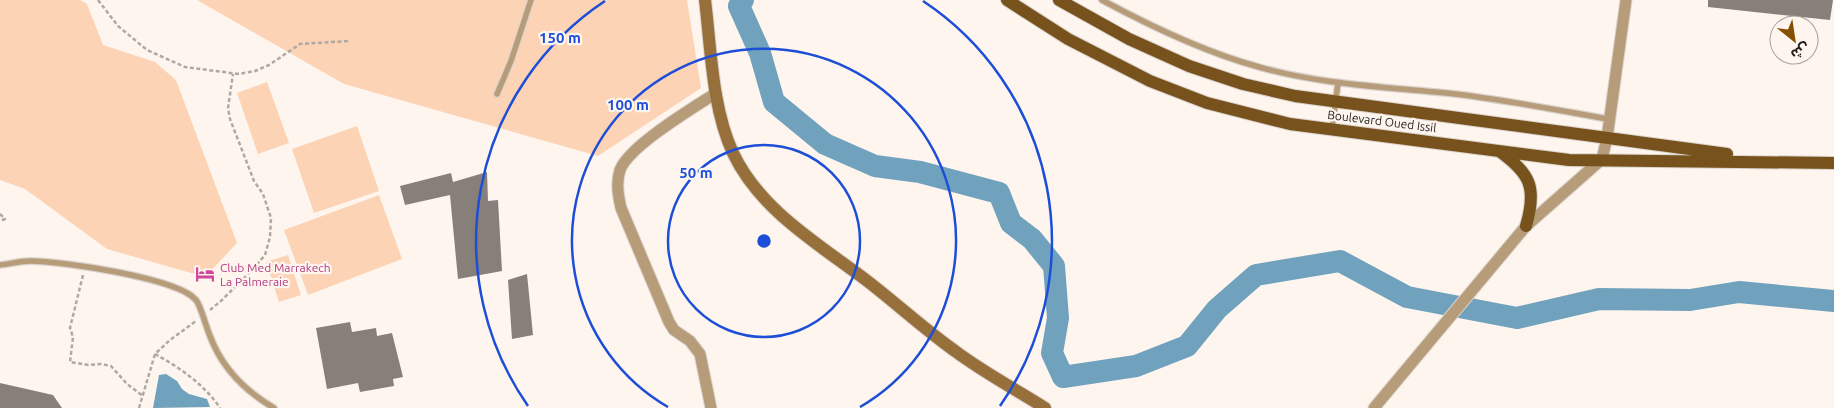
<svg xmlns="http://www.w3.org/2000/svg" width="1834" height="408" font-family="Ubuntu,'Noto Sans Arabic',sans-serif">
<rect width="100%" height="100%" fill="#fef5ef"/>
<path fill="#fcd4b5" d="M 0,0 L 80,0 L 87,4 L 103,45 L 155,62 L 176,80 L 237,243 L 205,277 L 107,249 L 25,189 L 0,180 Z
M 197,0 L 687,0 L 701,88 L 598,156 L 344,84 Z
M 267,82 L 289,143 L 258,154 L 237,93 Z
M 357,126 L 379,191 L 314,213 L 292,149 Z
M 379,195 L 402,259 L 308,295 L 284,230 Z
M 288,255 L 301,295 L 279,302 L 266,262 Z"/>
<path fill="#71a2bd" d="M 166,374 L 177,381 L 182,389 L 189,394 L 207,399 L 210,407 L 153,408 L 159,375 Z"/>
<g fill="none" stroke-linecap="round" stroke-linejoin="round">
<path stroke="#71a2bd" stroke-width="22" d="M 743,0 L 739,6 L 760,53 L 774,102 L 825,144 L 875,166 L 920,172 L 999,193 L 1011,223 L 1032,239 L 1054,266 L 1058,318 L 1052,353 L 1063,377 L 1136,366 L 1187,346 L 1217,309 L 1256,275 L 1340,261 L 1407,297 L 1517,318 L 1599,299 L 1690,300 L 1739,292 L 1834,301"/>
</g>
<path fill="#877f7a" d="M 1708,0 L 1833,0 L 1830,20 L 1708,7 Z
M 487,172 L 488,201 L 498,200 L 502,271 L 458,279 L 450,195 L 405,205 L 400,186 L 451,173 L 453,182 Z
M 527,274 L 533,335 L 512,339 L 508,280 Z
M 350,322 L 352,332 L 376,328 L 377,336 L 392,333 L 403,377 L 393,379 L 394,386 L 360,392 L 358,383 L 327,389 L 316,328 Z
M 0,383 L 53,395 L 62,408 L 0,408 Z"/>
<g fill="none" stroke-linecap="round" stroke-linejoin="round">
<g stroke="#dbd3cd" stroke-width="8">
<path id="lane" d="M 1102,0 C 1152,27 1204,52 1259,67 C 1322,85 1390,87 1455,94 C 1506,100 1557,110 1608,119
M 497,94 L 511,61 L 531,0
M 1332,128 L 1338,83
M 0,265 C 10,264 20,261 30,261 C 61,261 178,278 196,300 C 201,306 206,327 210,336 C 222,368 245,391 274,408"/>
</g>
<g stroke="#dbd3cd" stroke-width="13">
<path id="street" d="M 711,408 L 700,354 L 690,341 L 674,330 L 669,322 L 621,208 C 618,195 616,183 620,170 C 629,146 693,108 716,93
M 1374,408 L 1526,226 L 1602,159 L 1607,138 L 1626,0"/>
</g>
<g stroke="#dbd3cd" stroke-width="14">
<path id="secondary" d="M 705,0 C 711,49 712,108 733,153 C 760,210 817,243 866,280 C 896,303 924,329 955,351 C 983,372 1015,389 1045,408"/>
</g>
<g stroke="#dbd3cd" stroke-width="14">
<path id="primary" d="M 1007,0 L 1068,39 L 1150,81 L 1207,103 L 1290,124 L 1569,160 L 1834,163
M 1059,0 L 1129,39 L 1189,66 L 1243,84 L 1295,96 L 1727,154
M 1499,151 C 1531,174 1537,188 1526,226"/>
</g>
<path stroke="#afa9a4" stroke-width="2.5" stroke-dasharray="4 2.5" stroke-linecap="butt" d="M 98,0 L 118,26 L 147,50 L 185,67 L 239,74 L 255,71 L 269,65 L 300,44 L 349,41
M 0,214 L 5,219 L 0,221
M 83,275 L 70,328 L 73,337 L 70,362 L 89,365 L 101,364 L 111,366 L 127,384 L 143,396
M 210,310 L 222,300 L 253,269 L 265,255 L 270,237 L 271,218 L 263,194 L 254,181 L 230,119 L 228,108 L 233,74
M 155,354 C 179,367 205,385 220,408
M 139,408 L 155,354 L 170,340 L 196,321"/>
<use href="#lane" stroke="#b79c7a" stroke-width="5.5"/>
<use href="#street" stroke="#b79c7a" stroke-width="11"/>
<use href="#secondary" stroke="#976f3b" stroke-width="12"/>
<use href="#primary" stroke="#78521c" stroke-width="12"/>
</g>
<g fill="none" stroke="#1d4ed8" stroke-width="2.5">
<circle cx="764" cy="241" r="96"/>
<path d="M668 407A192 192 0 1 1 860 407"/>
<path d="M528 406A288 288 0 0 1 605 1M923 1A288 288 0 0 1 1000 406"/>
</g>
<defs>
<g id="hotel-bare" transform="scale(1.5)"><path d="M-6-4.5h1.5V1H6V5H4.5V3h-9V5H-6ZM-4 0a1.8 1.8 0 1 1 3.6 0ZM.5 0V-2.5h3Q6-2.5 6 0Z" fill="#d1479c" stroke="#fef5ef" stroke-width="2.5" paint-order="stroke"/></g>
</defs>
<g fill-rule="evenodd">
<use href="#hotel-bare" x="205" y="274"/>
</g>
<g text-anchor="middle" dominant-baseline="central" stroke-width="4.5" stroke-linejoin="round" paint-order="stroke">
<g font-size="12" fill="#221f1c" stroke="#fef5ef">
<text transform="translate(1382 121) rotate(7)">Boulevard Oued Issil</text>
</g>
<g font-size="12" fill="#b23c85" stroke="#fef5ef" text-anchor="start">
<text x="220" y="267">Club Med Marrakech<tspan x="220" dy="14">La Palmeraie</tspan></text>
</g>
</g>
<circle cx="764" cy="241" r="8" fill="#1d4ed8" stroke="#fef5ef" stroke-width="2.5"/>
<g font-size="15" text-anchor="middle" font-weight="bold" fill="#1d4ed8" stroke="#fef5ef" stroke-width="4.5" stroke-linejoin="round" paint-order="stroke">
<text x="560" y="43">150 m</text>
<text x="628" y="110">100 m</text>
<text x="696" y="178">50 m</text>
</g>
<g transform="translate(1794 40) rotate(150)"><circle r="24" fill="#fef5ef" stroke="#a69f9b"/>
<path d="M0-4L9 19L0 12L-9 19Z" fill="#854e00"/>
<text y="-8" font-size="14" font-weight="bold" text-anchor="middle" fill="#221f1c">ش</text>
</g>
</svg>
